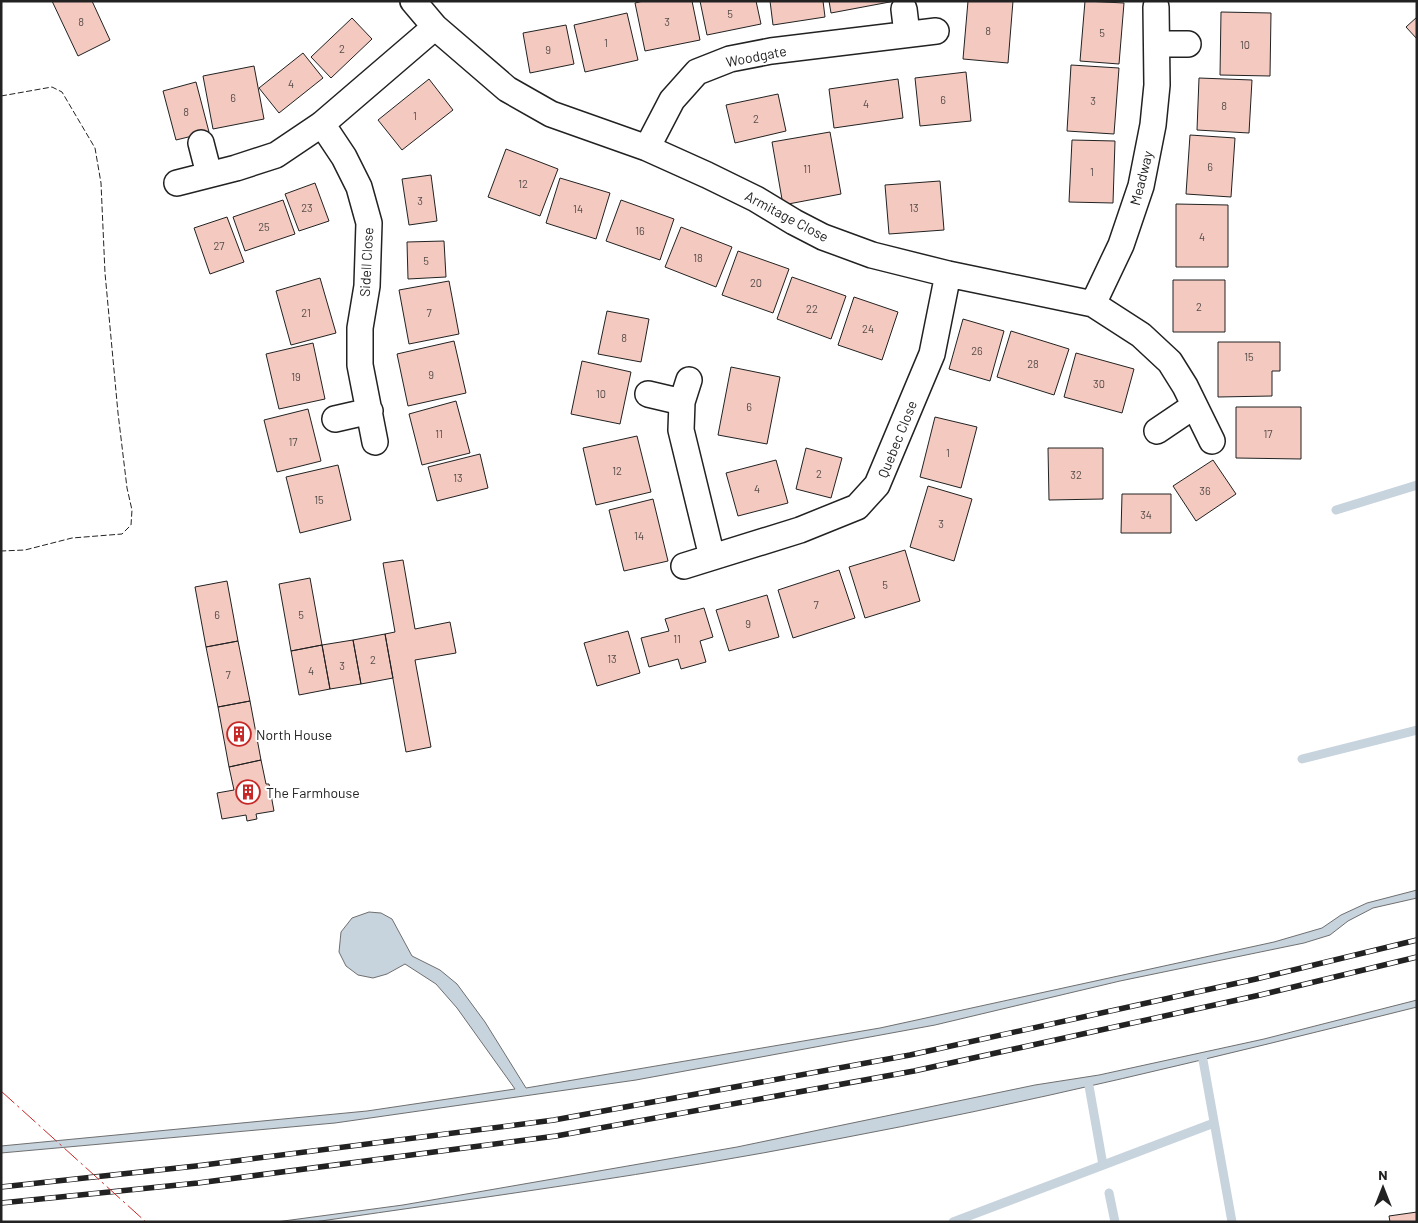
<svg xmlns="http://www.w3.org/2000/svg" width="1418" height="1223" font-family="Barlow,sans-serif">
<rect width="100%" height="100%" fill="#fff"/>
<path fill="#c7d3dd" stroke="#6f6f6f" d="M 1417,890 L 1417,898 L 1373,908 L 1348,921 L 1330,935 L 1304,943 L 1120,981 L 935,1025 L 636,1080 L 335,1123 L 1,1153 L 1,1146 L 367,1111 L 515,1089 L 457,1008 L 436,984 L 405,964 L 387,974 L 373,978 L 358,975 L 346,966 L 339,952 L 341,932 L 352,918 L 369,912 L 381,913 L 392,919 L 412,956 L 440,970 L 457,984 L 485,1022 L 526,1088 L 880,1028 L 1274,942 L 1322,928 L 1341,915 L 1367,903 Z
M 1417,1000 L 1417,1007 C 1221,1056 1025,1104 827,1141 C 657,1174 486,1197 314,1222 L 276,1222 L 403,1205 L 737,1147 L 1035,1085 L 1099,1075 L 1264,1039 Z"/>
<g fill="none" stroke-linecap="round" stroke-linejoin="round">
<path stroke="#c7d3dd" stroke-width="9" d="M 1336,510 L 1417,485
M 1302,759 L 1417,730
M 1203,1060 L 1232,1222
M 1089,1086 L 1103,1165
M 1109,1193 L 1115,1222
M 953,1222 L 1214,1123"/>
</g>
<path fill="#f3c9c0" stroke="#222" d="M 52,1 L 92,1 L 110,40 L 78,56 Z
M 643,1 L 692,1 L 700,40 L 645,51 L 635,3 Z
M 700,1 L 756,1 L 761,24 L 707,35 Z
M 770,1 L 823,1 L 825,17 L 773,25 Z
M 829,1 L 895,1 L 831,13 Z
M 968,1 L 1013,1 L 1008,63 L 963,59 Z
M 1085,1 L 1124,3 L 1119,64 L 1080,61 Z
M 1221,12 L 1271,13 L 1270,76 L 1220,75 Z
M 627,13 L 638,60 L 585,72 L 574,25 Z
M 1417,17 L 1417,39 L 1406,27 Z
M 352,18 L 372,39 L 331,78 L 311,57 Z
M 566,25 L 574,64 L 530,73 L 523,33 Z
M 303,53 L 323,78 L 279,113 L 259,88 Z
M 1071,65 L 1119,68 L 1114,134 L 1067,131 Z
M 254,66 L 264,119 L 213,129 L 203,76 Z
M 966,72 L 971,121 L 920,126 L 915,78 Z
M 1199,78 L 1252,80 L 1249,133 L 1197,130 Z
M 429,79 L 453,110 L 402,150 L 378,120 Z
M 898,79 L 903,118 L 834,128 L 829,89 Z
M 196,82 L 209,132 L 176,140 L 163,91 Z
M 778,94 L 786,131 L 735,143 L 726,105 Z
M 830,132 L 841,194 L 783,205 L 772,142 Z
M 1190,135 L 1235,138 L 1231,197 L 1186,194 Z
M 1072,140 L 1115,141 L 1113,203 L 1069,202 Z
M 506,149 L 558,169 L 540,216 L 488,197 Z
M 431,175 L 437,221 L 409,225 L 402,179 Z
M 560,178 L 610,193 L 596,239 L 546,223 Z
M 940,181 L 944,230 L 889,234 L 885,185 Z
M 315,183 L 329,221 L 299,231 L 285,194 Z
M 283,200 L 295,234 L 245,251 L 233,217 Z
M 621,200 L 674,219 L 660,260 L 606,241 Z
M 1176,204 L 1228,205 L 1228,267 L 1176,267 Z
M 227,217 L 244,262 L 210,274 L 194,228 Z
M 681,227 L 732,247 L 716,287 L 665,267 Z
M 444,241 L 446,277 L 408,279 L 407,242 Z
M 738,251 L 789,269 L 773,313 L 722,295 Z
M 792,277 L 846,296 L 831,339 L 777,319 Z
M 320,278 L 336,333 L 291,345 L 276,291 Z
M 1173,280 L 1225,280 L 1225,332 L 1173,332 Z
M 449,281 L 459,334 L 409,344 L 399,290 Z
M 854,297 L 898,312 L 882,360 L 838,345 Z
M 607,311 L 649,319 L 641,362 L 598,354 Z
M 963,319 L 1004,331 L 990,381 L 949,369 Z
M 1011,331 L 1069,349 L 1054,395 L 997,377 Z
M 454,341 L 466,393 L 408,406 L 397,354 Z
M 1218,342 L 1280,342 L 1280,371 L 1272,371 L 1272,396 L 1218,397 Z
M 313,343 L 325,399 L 279,409 L 266,354 Z
M 1076,353 L 1134,369 L 1122,413 L 1064,397 Z
M 582,361 L 631,372 L 620,424 L 571,414 Z
M 731,367 L 780,377 L 767,444 L 718,435 Z
M 456,401 L 470,453 L 422,465 L 409,414 Z
M 1236,407 L 1301,407 L 1301,459 L 1236,458 Z
M 308,409 L 321,461 L 277,472 L 264,420 Z
M 935,417 L 977,427 L 961,488 L 920,477 Z
M 637,436 L 651,492 L 596,505 L 583,448 Z
M 806,448 L 842,458 L 831,498 L 796,489 Z
M 1048,448 L 1103,448 L 1103,499 L 1049,500 Z
M 480,454 L 488,488 L 437,501 L 428,467 Z
M 776,460 L 788,503 L 738,516 L 726,473 Z
M 1213,460 L 1236,494 L 1196,521 L 1173,486 Z
M 338,465 L 351,520 L 300,533 L 286,477 Z
M 928,486 L 972,499 L 954,561 L 910,547 Z
M 1122,494 L 1171,494 L 1171,533 L 1121,533 Z
M 653,499 L 668,561 L 624,571 L 609,510 Z
M 905,550 L 920,601 L 865,618 L 849,567 Z
M 403,560 L 415,629 L 450,622 L 456,653 L 415,660 L 431,747 L 406,752 L 385,634 L 395,632 L 383,563 Z
M 839,570 L 855,618 L 793,638 L 778,590 Z
M 310,578 L 322,645 L 291,651 L 279,584 Z
M 227,581 L 238,641 L 206,647 L 195,587 Z
M 767,595 L 779,637 L 729,651 L 716,610 Z
M 704,608 L 713,637 L 700,641 L 706,662 L 681,669 L 678,659 L 649,667 L 641,638 L 669,631 L 665,619 Z
M 628,631 L 640,673 L 597,686 L 584,643 Z
M 385,634 L 393,678 L 361,684 L 353,640 Z
M 353,640 L 361,684 L 330,689 L 322,645 Z
M 238,641 L 250,701 L 218,707 L 206,647 Z
M 322,645 L 330,689 L 299,695 L 291,651 Z
M 250,701 L 261,760 L 229,767 L 218,707 Z
M 261,760 L 266,784 L 269,784 L 274,811 L 256,814 L 257,819 L 247,821 L 246,815 L 222,819 L 217,793 L 234,790 L 229,767 Z
M 1417,1212 L 1417,1222 L 1390,1222 L 1389,1216 Z"/>
<g fill="none" stroke-linecap="round" stroke-linejoin="round">
<g stroke="#222" stroke-width="28">
<path id="street" d="M 413,1 L 435,27 L 507,89 L 551,114 L 647,148 L 707,175 L 756,199 L 794,222 L 823,237 L 872,255 L 948,274 L 1093,304 L 1141,335 L 1170,362 L 1185,386 L 1212,441
M 904,9 L 907,34
M 1157,44 L 1188,44
M 322,124 L 344,157 L 359,187 L 369,223 L 367,286 L 360,328 L 360,365 L 375,442
M 201,143 L 209,174
M 647,148 L 672,100 L 697,72 L 730,59 L 771,51 L 936,31
M 177,183 L 236,168 L 276,155 L 322,124 L 435,27
M 1093,304 L 1121,245 L 1141,186 L 1153,125 L 1157,85 L 1156,7
M 689,380 L 682,402 L 681,430 L 712,557
M 648,394 L 682,402
M 335,419 L 370,411
M 1157,431 L 1194,406
M 684,566 L 800,530 L 857,507 L 877,485 L 932,354 L 948,274"/>
</g>
<use href="#street" stroke="#fff" stroke-width="25"/>
<g stroke="#222" stroke-width="5.5">
<path id="rail" d="M 1,1187 L 196,1166 L 554,1120 L 910,1055 L 1256,979 L 1417,940
M 1,1203 L 198,1183 L 556,1136 L 914,1071 L 1260,995 L 1417,957"/>
</g>
<use href="#rail" stroke="#fff" stroke-width="4" stroke-dasharray="11" stroke-linecap="butt"/>
<path stroke="#222" stroke-width="1" stroke-dasharray="6 2.5" stroke-linecap="butt" d="M 1,96 L 52,87 L 62,92 L 95,148 L 101,183 L 105,273 L 118,413 L 127,488 L 132,510 L 131,525 L 122,534 L 72,538 L 25,550 L 1,551"/>
<path stroke="#c62828" stroke-width="1" stroke-dasharray="18 4 2.5 4" stroke-linecap="butt" d="M 1,1091 L 146,1222"/>
</g>
<defs>
<g id="building-ring" transform="scale(1.25)"><circle r="9.5" fill="#fff" stroke="#c62828" stroke-width="1.5"/><path d="M-4-6H4V6H1V3H-1V6H-4ZM-2.5-4.3h1.7v1.8h-1.7ZM.8-4.3h1.7v1.8H.8ZM-2.5-1h1.7V.8h-1.7ZM.8-1h1.7V.8H.8Z" fill="#c62828"/></g>
</defs>
<g fill-rule="evenodd">
<use href="#building-ring" x="239" y="734"/>
<use href="#building-ring" x="248" y="792"/>
</g>
<g text-anchor="middle" dominant-baseline="central" stroke-width="4" stroke-linejoin="round" paint-order="stroke">
<g font-size="11" fill="#564c4a">
<text x="730" y="13">5</text>
<text x="81" y="21">8</text>
<text x="667" y="21">3</text>
<text x="988" y="30">8</text>
<text x="1102" y="32">5</text>
<text x="606" y="42">1</text>
<text x="1245" y="44">10</text>
<text x="342" y="48">2</text>
<text x="548" y="49">9</text>
<text x="291" y="83">4</text>
<text x="233" y="97">6</text>
<text x="943" y="99">6</text>
<text x="1093" y="100">3</text>
<text x="866" y="103">4</text>
<text x="1224" y="105">8</text>
<text x="186" y="111">8</text>
<text x="415" y="115">1</text>
<text x="756" y="118">2</text>
<text x="1210" y="166">6</text>
<text x="807" y="168">11</text>
<text x="1092" y="171">1</text>
<text x="523" y="183">12</text>
<text x="420" y="200">3</text>
<text x="307" y="207">23</text>
<text x="914" y="207">13</text>
<text x="578" y="208">14</text>
<text x="264" y="226">25</text>
<text x="640" y="230">16</text>
<text x="1202" y="236">4</text>
<text x="219" y="245">27</text>
<text x="698" y="257">18</text>
<text x="426" y="260">5</text>
<text x="756" y="282">20</text>
<text x="1199" y="306">2</text>
<text x="812" y="308">22</text>
<text x="306" y="312">21</text>
<text x="429" y="312">7</text>
<text x="868" y="328">24</text>
<text x="624" y="337">8</text>
<text x="977" y="350">26</text>
<text x="1249" y="356">15</text>
<text x="1033" y="363">28</text>
<text x="431" y="374">9</text>
<text x="296" y="376">19</text>
<text x="1099" y="383">30</text>
<text x="601" y="393">10</text>
<text x="749" y="406">6</text>
<text x="439" y="433">11</text>
<text x="1268" y="433">17</text>
<text x="293" y="441">17</text>
<text x="948" y="452">1</text>
<text x="617" y="470">12</text>
<text x="819" y="473">2</text>
<text x="1076" y="474">32</text>
<text x="458" y="477">13</text>
<text x="757" y="488">4</text>
<text x="1205" y="490">36</text>
<text x="319" y="499">15</text>
<text x="1146" y="514">34</text>
<text x="941" y="523">3</text>
<text x="639" y="535">14</text>
<text x="885" y="584">5</text>
<text x="816" y="604">7</text>
<text x="217" y="614">6</text>
<text x="301" y="614">5</text>
<text x="748" y="623">9</text>
<text x="677" y="638">11</text>
<text x="612" y="658">13</text>
<text x="373" y="659">2</text>
<text x="342" y="665">3</text>
<text x="311" y="670">4</text>
<text x="228" y="674">7</text>
</g>
<g font-size="14" fill="#222" stroke="#fff">
<text transform="translate(756 56) rotate(-11)">Woodgate</text>
<text transform="translate(1141 178) rotate(-76)">Meadway</text>
<text transform="translate(787 216) rotate(28)">Armitage Close</text>
<text transform="translate(366 262) rotate(-87)">Sidell Close</text>
<text transform="translate(897 439) rotate(-68)">Quebec Close</text>
</g>
<g font-size="14" fill="#222" stroke="#fff" text-anchor="start">
<text x="256" y="734">North House</text>
<text x="266" y="792">The Farmhouse</text>
</g>
</g>
<rect width="1418" height="1223" fill="none" stroke="#222222" stroke-width="5"/>
<g transform="translate(1383 1188)" stroke="#ffffff" stroke-width="4" paint-order="stroke">
<path d="M0-4L9 19L0 12L-9 19Z" fill="#222222"/>
<text y="-8" font-size="14" font-weight="bold" text-anchor="middle" fill="#222222">N</text>
</g>
</svg>
